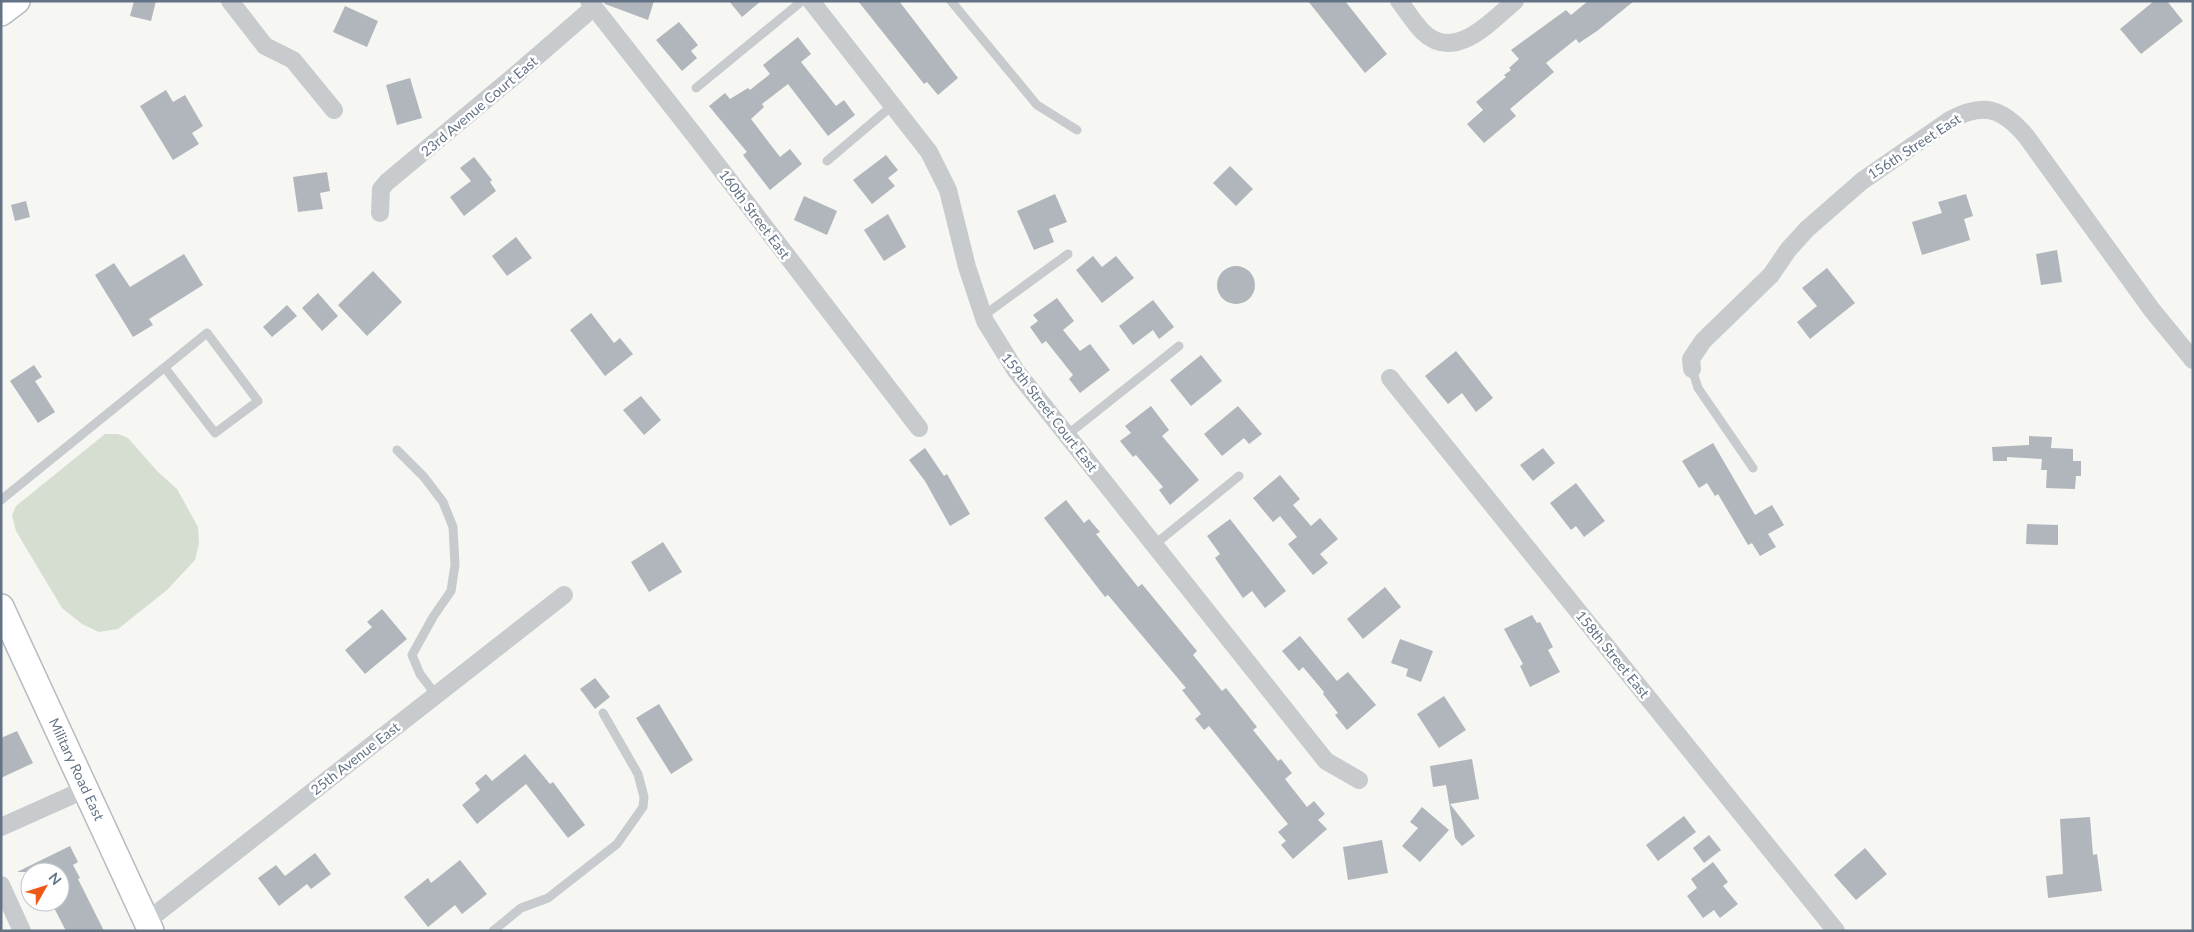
<svg xmlns="http://www.w3.org/2000/svg" width="2194" height="932" font-family="Lato,sans-serif">
<rect width="100%" height="100%" fill="#f6f6f2"/>
<path fill="#d6ded2" d="M 105,434 L 118,434 L 128,438 L 157,471 L 177,489 L 198,527 L 199,543 L 195,560 L 167,590 L 118,629 L 99,632 L 82,624 L 62,608 L 16,531 L 12,515 L 16,506 Z"/>
<path fill="#b0b6bc" d="M 134,1 L 156,1 L 151,21 L 130,16 Z
M 603,1 L 654,1 L 648,20 L 605,4 Z
M 729,1 L 761,1 L 742,17 Z
M 858,1 L 899,1 L 958,78 L 938,95 L 927,82 L 924,84 Z
M 1308,1 L 1345,1 L 1387,54 L 1365,73 Z
M 1588,1 L 1634,1 L 1597,31 L 1579,43 L 1576,39 L 1546,63 L 1554,72 L 1510,109 L 1516,116 L 1484,143 L 1467,124 L 1483,110 L 1476,102 L 1506,77 L 1504,75 L 1511,70 L 1509,68 L 1519,59 L 1511,50 L 1566,10 L 1571,15 Z
M 2154,1 L 2167,1 L 2183,21 L 2141,54 L 2120,29 Z
M 345,6 L 378,21 L 367,47 L 333,32 Z
M 679,22 L 698,45 L 691,51 L 697,58 L 682,71 L 656,40 Z
M 798,37 L 811,54 L 801,62 L 836,106 L 844,100 L 855,115 L 828,136 L 788,84 L 762,104 L 764,107 L 751,119 L 780,157 L 790,149 L 802,164 L 770,190 L 743,155 L 747,152 L 709,106 L 725,93 L 730,99 L 748,88 L 750,90 L 770,74 L 763,65 Z
M 410,78 L 422,118 L 397,125 L 386,85 Z
M 166,90 L 173,102 L 185,95 L 203,126 L 192,133 L 199,144 L 173,160 L 140,106 Z
M 886,155 L 898,170 L 888,178 L 895,186 L 872,204 L 853,180 Z
M 474,157 L 492,180 L 490,182 L 496,191 L 464,216 L 450,197 L 471,181 L 460,168 Z
M 1230,166 L 1253,189 L 1236,206 L 1213,183 Z
M 327,172 L 330,191 L 320,193 L 323,209 L 298,212 L 293,177 Z
M 1055,194 L 1067,222 L 1049,229 L 1054,242 L 1034,250 L 1017,211 Z
M 1966,194 L 1973,216 L 1964,219 L 1970,240 L 1922,255 L 1912,222 L 1942,213 L 1938,202 Z
M 804,196 L 837,211 L 827,235 L 794,220 Z
M 26,201 L 30,217 L 15,221 L 11,205 Z
M 888,214 L 906,247 L 884,261 L 864,230 Z
M 516,237 L 532,258 L 507,276 L 492,256 Z
M 2057,250 L 2062,282 L 2041,285 L 2036,254 Z
M 184,254 L 203,285 L 149,319 L 153,325 L 133,337 L 95,275 L 114,263 L 130,287 Z
M 1093,256 L 1102,267 L 1116,256 L 1134,278 L 1102,303 L 1076,270 Z
M1217 285a19 19 0 1 1 38 0a19 19 0 1 1-38 0Z
M 1827,268 L 1855,303 L 1810,339 L 1797,322 L 1817,306 L 1802,288 Z
M 373,271 L 402,302 L 367,336 L 338,305 Z
M 318,293 L 338,316 L 322,331 L 302,308 Z
M 1057,298 L 1074,321 L 1063,330 L 1080,351 L 1090,344 L 1110,370 L 1080,393 L 1069,379 L 1073,375 L 1046,341 L 1042,344 L 1030,327 L 1038,321 L 1033,315 Z
M 1153,300 L 1174,327 L 1159,339 L 1153,330 L 1133,345 L 1119,326 Z
M 287,305 L 297,316 L 272,337 L 263,327 Z
M 591,313 L 614,343 L 620,338 L 633,354 L 605,376 L 570,330 Z
M 1456,351 L 1493,398 L 1476,412 L 1462,393 L 1448,404 L 1425,376 Z
M 1201,355 L 1222,381 L 1191,406 L 1170,380 Z
M 34,365 L 42,377 L 35,381 L 55,412 L 38,423 L 10,381 Z
M 641,396 L 661,420 L 644,435 L 623,410 Z
M 1151,406 L 1169,430 L 1162,436 L 1199,480 L 1170,505 L 1159,490 L 1163,487 L 1136,455 L 1133,457 L 1120,441 L 1131,433 L 1125,426 Z
M 1238,406 L 1262,434 L 1249,444 L 1244,438 L 1222,456 L 1204,434 Z
M 2029,436 L 2052,437 L 2051,448 L 2073,449 L 2073,461 L 2081,461 L 2081,476 L 2076,476 L 2075,489 L 2046,488 L 2047,470 L 2041,470 L 2042,459 L 2007,457 L 2007,461 L 1993,461 L 1992,447 L 2029,445 Z
M 1713,443 L 1755,515 L 1772,505 L 1784,525 L 1768,534 L 1776,547 L 1760,556 L 1752,543 L 1748,545 L 1718,494 L 1715,496 L 1707,483 L 1699,488 L 1682,461 Z
M 925,448 L 944,476 L 947,474 L 970,514 L 950,526 L 925,481 L 909,460 Z
M 1543,448 L 1555,463 L 1533,481 L 1520,465 Z
M 1280,475 L 1300,499 L 1293,505 L 1311,526 L 1320,518 L 1338,539 L 1320,554 L 1328,563 L 1313,575 L 1288,544 L 1297,537 L 1280,516 L 1273,522 L 1253,498 Z
M 1576,483 L 1605,521 L 1584,537 L 1576,526 L 1571,530 L 1550,503 Z
M 1066,500 L 1084,523 L 1089,519 L 1100,532 L 1096,534 L 1138,587 L 1142,584 L 1197,651 L 1193,655 L 1222,691 L 1226,688 L 1257,727 L 1253,730 L 1278,761 L 1281,759 L 1292,773 L 1285,779 L 1307,807 L 1314,801 L 1325,814 L 1318,820 L 1327,829 L 1293,859 L 1281,845 L 1286,841 L 1278,832 L 1288,824 L 1209,726 L 1204,730 L 1195,719 L 1201,714 L 1182,690 L 1186,688 L 1108,595 L 1105,597 L 1044,518 Z
M 1230,519 L 1286,591 L 1265,608 L 1252,591 L 1243,598 L 1215,558 L 1220,554 L 1207,536 Z
M 2027,524 L 2058,525 L 2058,545 L 2026,544 Z
M 663,542 L 682,572 L 649,592 L 631,562 Z
M 1385,587 L 1401,607 L 1363,639 L 1347,619 Z
M 382,609 L 407,639 L 365,674 L 345,650 L 372,627 L 367,622 Z
M 1532,615 L 1537,623 L 1540,622 L 1553,647 L 1548,650 L 1560,672 L 1530,687 L 1520,666 L 1523,664 L 1504,629 Z
M 1300,636 L 1337,681 L 1348,672 L 1376,705 L 1347,730 L 1335,715 L 1338,713 L 1323,694 L 1324,692 L 1303,667 L 1299,671 L 1282,651 Z
M 1400,639 L 1433,651 L 1421,682 L 1406,676 L 1408,669 L 1391,663 Z
M 595,678 L 610,697 L 595,709 L 580,689 Z
M 1444,696 L 1466,730 L 1439,748 L 1417,714 Z
M 659,704 L 693,760 L 671,774 L 636,718 Z
M 17,731 L 33,763 L 1,778 L 1,738 Z
M 525,754 L 550,784 L 553,782 L 585,825 L 568,838 L 526,784 L 477,824 L 462,805 L 480,790 L 475,783 L 486,774 L 492,781 Z
M 1472,759 L 1479,799 L 1450,804 L 1475,836 L 1462,846 L 1455,838 L 1446,785 L 1433,787 L 1430,766 Z
M 1422,807 L 1449,830 L 1420,862 L 1402,846 L 1418,828 L 1410,822 Z
M 1684,816 L 1696,832 L 1658,861 L 1646,845 Z
M 2090,817 L 2093,855 L 2097,854 L 2102,891 L 2048,898 L 2046,876 L 2063,874 L 2060,819 Z
M 1709,835 L 1721,850 L 1704,863 L 1693,848 Z
M 1382,840 L 1388,873 L 1348,880 L 1343,847 Z
M 70,846 L 78,862 L 73,865 L 80,878 L 78,879 L 104,931 L 66,931 L 51,902 L 60,902 L 60,872 L 17,872 Z
M 1865,848 L 1887,874 L 1856,900 L 1834,875 Z
M 315,853 L 331,874 L 311,889 L 307,884 L 279,906 L 258,878 L 276,865 L 285,876 Z
M 460,860 L 487,894 L 462,914 L 455,905 L 428,927 L 404,897 L 428,878 L 431,883 Z
M 1713,862 L 1728,882 L 1723,886 L 1738,904 L 1720,918 L 1714,910 L 1703,918 L 1687,896 L 1697,888 L 1691,879 Z"/>
<g fill="none" stroke-linecap="round" stroke-linejoin="round">
<g stroke="#b7bcc1" stroke-width="28">
<path id="secondary" d="M 1,13 L 17,1
M 1,607 L 151,931"/>
</g>
<path stroke="#c8cbce" stroke-width="9" d="M 951,1 L 1037,105 L 1077,130
M 696,88 L 802,1
M 827,161 L 893,105
M 983,316 L 1068,254
M 1692,369 L 1698,388 L 1753,468
M 1067,435 L 1179,346
M 397,450 L 424,477 L 443,502 L 453,527 L 455,565 L 451,591 L 433,617 L 412,655 L 420,674 L 436,695
M 1,500 L 207,333 L 258,401 L 215,433 L 165,368
M 1154,545 L 1239,476
M 493,931 L 521,908 L 548,898 L 617,844 L 643,807 L 644,797 L 638,774 L 603,713"/>
<path stroke="#c8cbce" stroke-width="18" d="M 230,1 L 265,46 L 293,60 L 334,110
M 589,1 L 699,141 L 919,428
M 811,1 L 929,152 L 948,190 L 967,267 L 985,321 L 1016,371 L 1326,761 L 1359,780
M 1399,1 C 1407,11 1414,23 1423,32 C 1455,63 1491,21 1515,1
M 380,213 L 381,189 L 387,182 L 512,78 L 594,7
M 1692,369 L 1691,359 L 1703,341 L 1771,275 L 1788,250 L 1807,229 L 1862,181 L 1950,120 C 1984,102 2002,108 2026,136 L 2152,310 L 2193,360
M 1390,378 L 1836,931
M 1,827 L 86,789
M 1,885 L 22,931
M 147,921 L 564,595"/>
<use href="#secondary" stroke="#fff" stroke-width="25"/>
</g>
<g text-anchor="middle" dominant-baseline="central" stroke-width="5" stroke-linejoin="round" paint-order="stroke">
<g font-size="14" fill="#637385" stroke="#fff">
<text transform="translate(479 106) rotate(-40)">23rd Avenue Court East</text>
<text transform="translate(1914 146) rotate(-33)">156th Street East</text>
<text transform="translate(755 214) rotate(53)">160th Street East</text>
<text transform="translate(1050 412) rotate(52)">159th Street Court East</text>
<text transform="translate(1613 654) rotate(51)">158th Street East</text>
<text transform="translate(355 758) rotate(-38)">25th Avenue East</text>
<text transform="translate(77 769) rotate(65)">Military Road East</text>
</g>
</g>
<rect width="2194" height="932" fill="none" stroke="#637385" stroke-width="5"/>
<g transform="translate(45 887) rotate(51)"><circle r="24" fill="#ffffff" stroke="#c1c7ce"/>
<path d="M0-4L9 19L0 12L-9 19Z" fill="#ee5819"/>
<text y="-8" font-size="14" font-weight="bold" text-anchor="middle" fill="#637385">N</text>
</g>
</svg>
